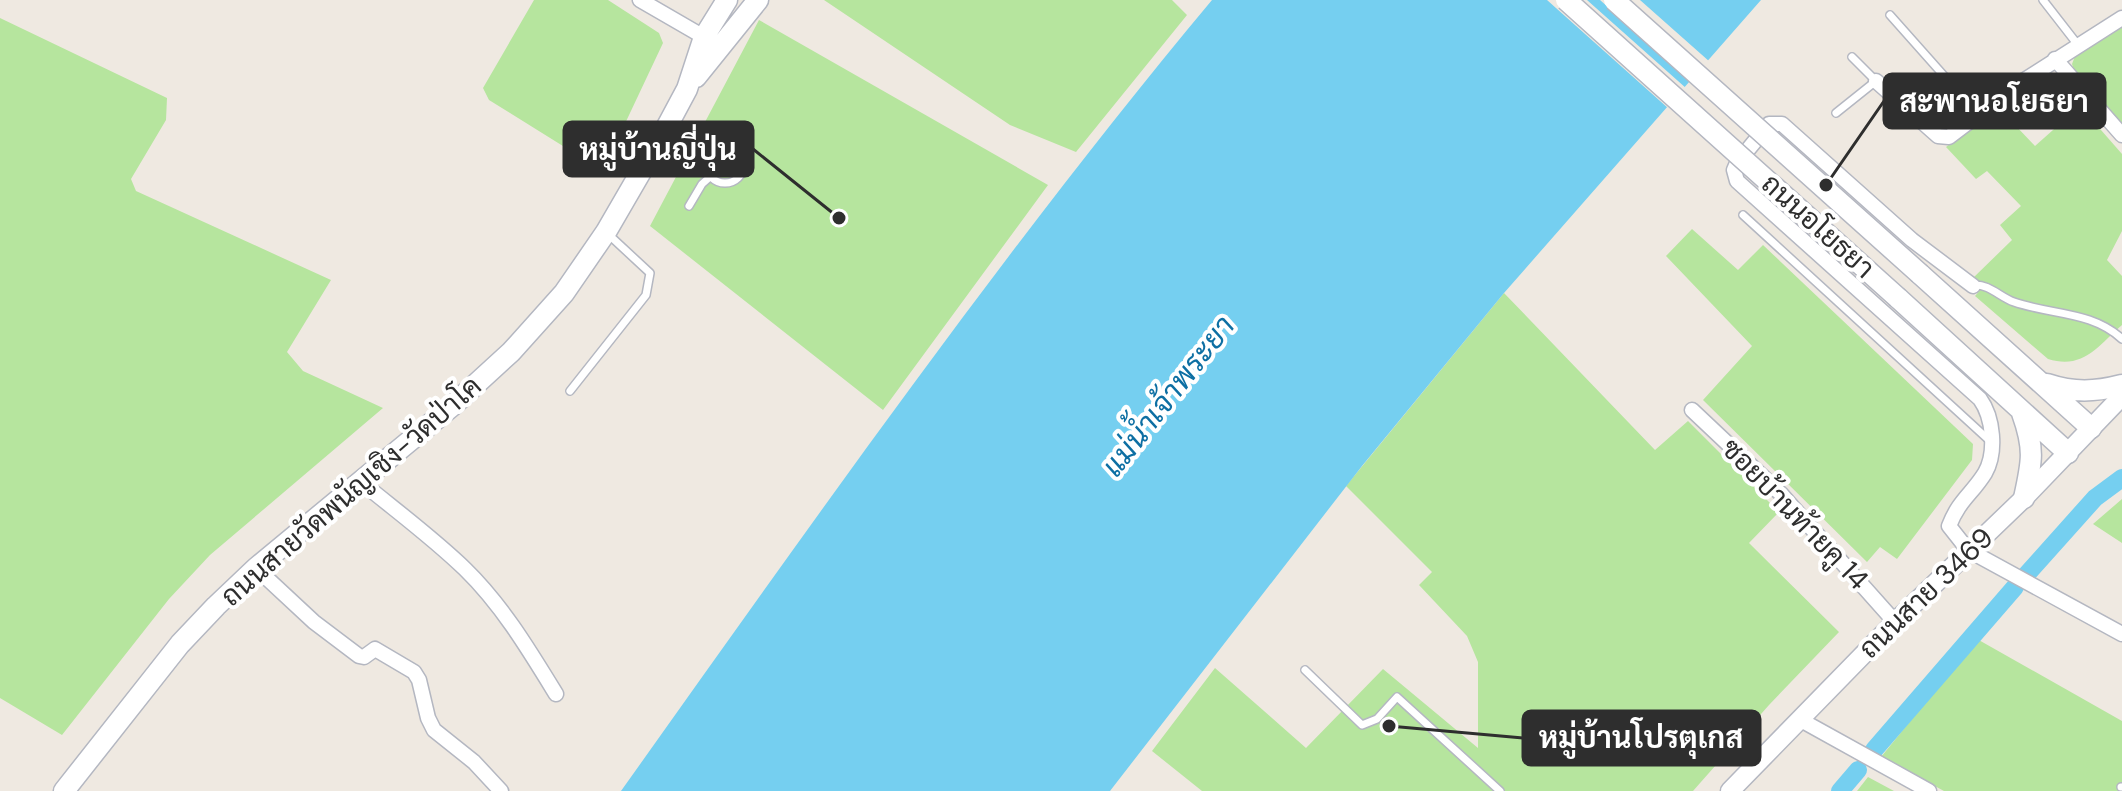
<svg xmlns="http://www.w3.org/2000/svg" width="2122" height="791" font-family="'DM Sans',Sarabun,sans-serif">
<rect width="100%" height="100%" fill="#efe9e1"/>
<path fill="#b6e59e" d="M 534,0 L 608,0 L 659,33 L 663,43 L 605,166 L 595,166 L 489,100 L 483,88 Z
M 824,0 L 1172,0 L 1187,15 L 1076,152 L 1010,125 Z
M 0,18 L 167,98 L 166,120 L 131,179 L 136,191 L 331,280 L 287,352 L 303,371 L 383,408 L 210,555 L 169,599 L 62,735 L 0,698 Z
M 759,20 L 1048,185 L 883,410 L 650,226 Z
M 2122,26 L 2122,128 L 2076,76 L 2072,64 L 2077,51 Z
M 1997,106 L 2035,146 L 2080,106 L 2122,154 L 2122,231 L 2107,260 L 2122,276 L 2122,325 C 2098,346 2083,370 2048,359 L 1975,296 L 1982,288 L 1972,279 L 2012,240 L 2000,225 L 2021,206 L 1987,171 L 1976,179 L 1946,147 Z
M 1692,229 L 1738,270 L 1763,245 L 1973,444 L 1972,460 L 1897,559 L 1880,547 L 1867,562 L 1703,400 L 1752,346 L 1666,256 Z
M 1504,293 L 1655,450 L 1688,421 L 1779,512 L 1749,543 L 1839,632 L 1769,705 L 1693,791 L 1202,791 L 1152,751 L 1215,668 L 1306,748 L 1383,669 L 1478,748 L 1478,662 L 1467,636 L 1419,585 L 1432,572 L 1346,486 Z
M 2122,499 L 2122,543 L 2093,524 Z
M 1977,639 L 2122,721 L 2122,791 L 1944,791 L 1881,757 Z
M 1868,777 L 1894,791 L 1857,791 Z"/>
<path fill="#75cff0" d="M 1212,0 L 1761,0 L 1504,293 L 1362,466 L 1110,791 L 621,791 C 812,523 1001,253 1212,0 Z"/>
<path fill="#efe9e1" d="M 1547,0 L 1587,0 L 1687,89 L 1669,109 Z
M 1600,0 L 1640,0 L 1710,62 L 1692,82 Z"/>
<g fill="none" stroke-linecap="round" stroke-linejoin="round">
<path stroke="#75cff0" stroke-width="18" d="M 2027,574 L 2095,498 L 2122,478
M 1874,750 L 2015,587
M 1840,791 L 1858,770"/>
<g stroke="#b4b7c1" stroke-width="10">
<path id="service" d="M 2043,0 L 2078,45
M 1890,15 L 1978,114
M 1836,113 L 1876,81 L 1852,57
M 666,133 L 709,155
M706 164a19 19 0 1 1 38 0a19 19 0 1 1-38 0Z
M 689,206 L 702,184 L 711,176
M 1743,215 L 1990,441
M 1974,285 C 1989,284 2000,297 2014,302 C 2051,315 2092,311 2122,339
M 570,391 L 646,295 L 650,273 L 608,234
M 1305,670 L 1362,725 L 1377,719 L 1397,697 L 1500,791
M 2121,787 L 2122,787"/>
</g>
<g stroke="#b4b7c1" stroke-width="17">
<path id="minor" d="M 640,0 L 704,37
M 2055,59 L 2122,135
M 1876,81 L 1938,136 L 1949,137 L 2020,83 L 2122,18
M 1973,286 L 1912,240 L 1782,124 L 1769,124 L 1737,163 L 1734,170 L 1737,181 L 1980,399 C 1993,417 1997,452 1985,473 C 1972,494 1959,500 1949,526 L 1968,550 L 2122,634
M 1692,410 L 1781,494 L 1895,622
M 360,481 C 395,510 432,537 465,569 C 502,605 529,650 556,694
M 256,568 L 314,622 L 359,656 L 364,657 L 375,649 L 414,672 L 419,680 L 428,718 L 434,730 L 474,762 L 501,791
M 1799,719 L 1929,791"/>
</g>
<g stroke="#b4b7c1" stroke-width="21">
<path id="tertiary" d="M 1730,791 L 1895,622 L 2024,498 L 2122,396"/>
</g>
<g stroke="#b4b7c1" stroke-width="23">
<path id="secondary" d="M 696,77 L 758,0
M 1920,274 L 2091,428
M 1898,298 L 2068,453
M 2047,384 C 2074,393 2095,392 2122,385
M 2022,413 C 2035,449 2032,462 2024,498
M 64,791 L 180,644 L 216,606 L 256,568 L 452,406 L 511,352 L 564,293 L 606,232 L 664,132 L 687,89 L 704,37 L 727,0"/>
</g>
<use href="#service" stroke="#fff" stroke-width="7"/>
<use href="#minor" stroke="#fff" stroke-width="14"/>
<use href="#tertiary" stroke="#fff" stroke-width="18"/>
<use href="#secondary" stroke="#fff" stroke-width="20"/>
<g stroke="#b4b7c1" stroke-width="23" stroke-linecap="butt">
<path id="secondary-bridge" d="M 1566,0 L 1898,298
M 1614,0 L 1920,274"/>
</g>
<use href="#secondary-bridge" stroke="#fff" stroke-width="20"/>
</g>
<g text-anchor="middle" dominant-baseline="central" stroke-width="8" stroke-linejoin="round" paint-order="stroke">
<g font-size="28" fill="#2e2e2e" stroke="#fff">
<text transform="translate(1818 226) rotate(42)">ถนนอโยธยา</text>
<text transform="translate(351 491) rotate(-41)">ถนนสายวัดพนัญเชิง-วัดป่าโค</text>
<text transform="translate(1795 514) rotate(46)">ซอยบ้านท้ายคู 14</text>
<text transform="translate(1926 593) rotate(-44)">ถนนสาย 3469</text>
</g>
<g font-size="30" font-style="italic" fill="#0d6fa3" stroke="#fff">
<text transform="translate(1168 396) rotate(-52)">แม่น้ำเจ้าพระยา</text>
</g>
</g>
<path fill="none" stroke="#2e2e2e" stroke-width="3" d="M1826 185L1884 101M839 218L753 149M1389 726L1523 738"/>
<g fill="#2e2e2e" stroke="#fff" stroke-width="3">
<circle cx="1826" cy="185" r="8"/>
<circle cx="839" cy="218" r="8"/>
<circle cx="1389" cy="726" r="8"/>
</g>
<g fill="#2e2e2e" stroke="#2e2e2e" stroke-width="3">
<rect x="1884" y="74" width="221" height="54" rx="8"/>
<rect x="564" y="122" width="189" height="54" rx="8"/>
<rect x="1523" y="711" width="237" height="54" rx="8"/>
</g>
<g font-size="30" text-anchor="middle" font-weight="bold" fill="#fff">
<text x="1994" y="112">สะพานอโยธยา</text>
<text x="658" y="160">หมู่บ้านญี่ปุ่น</text>
<text x="1641" y="748">หมู่บ้านโปรตุเกส</text>
</g>
</svg>
